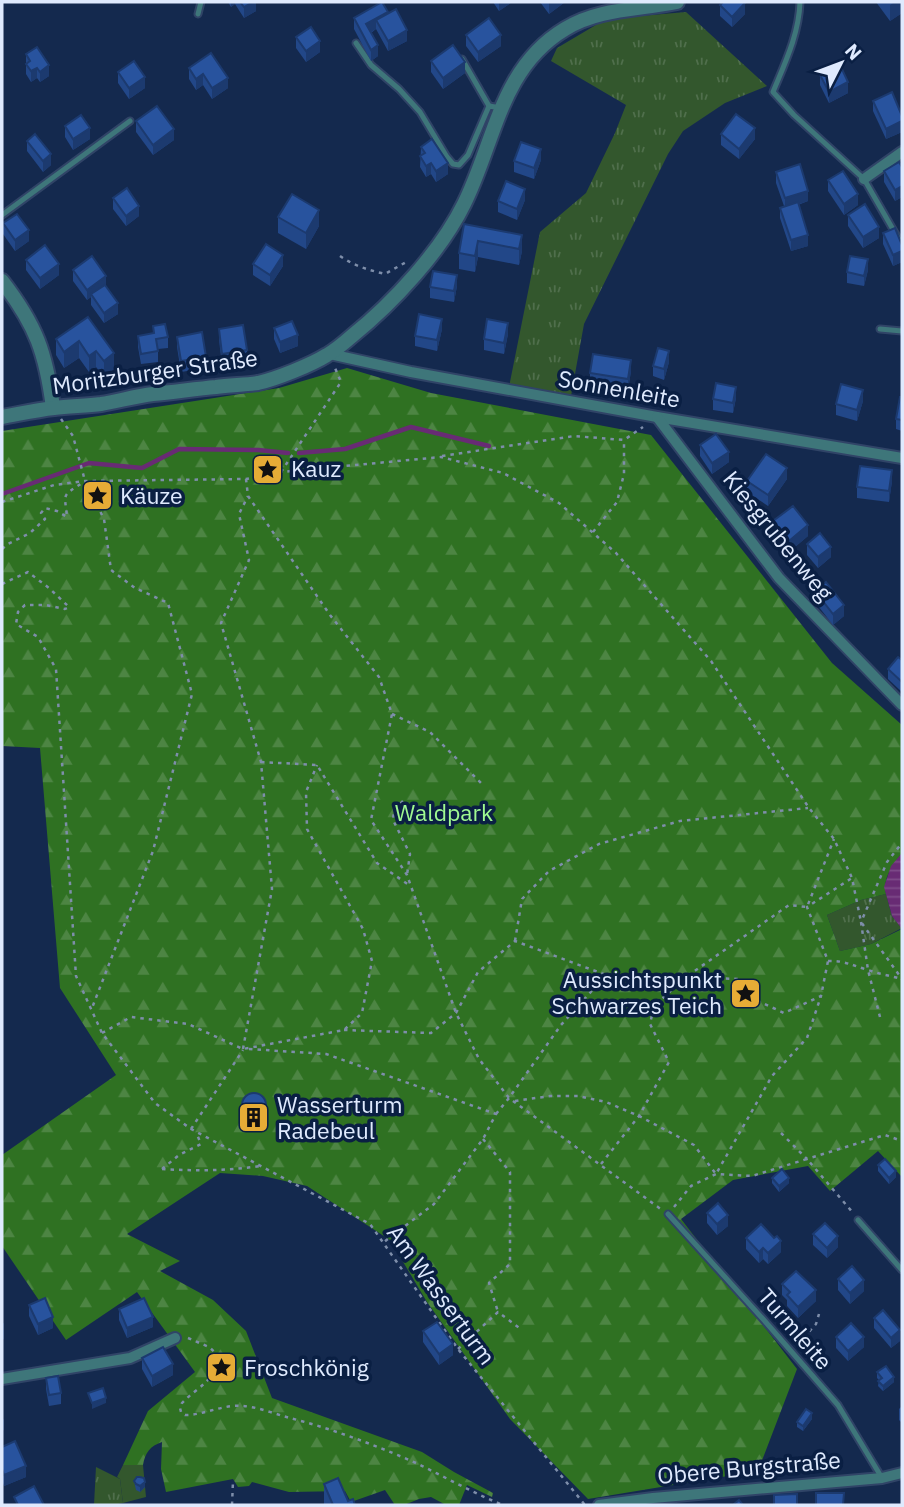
<svg xmlns="http://www.w3.org/2000/svg" width="904" height="1507" font-family="'IBM Plex Sans',sans-serif">
	<style>
		.grass { fill: url(#grass-tufts) }
		.forest { fill: url(#forest-firs) }
		.garden { fill: #33572d }
		.water { fill: url(#water-rules) }
		.lines { fill: none; stroke-linecap: round; stroke-linejoin: round }
		.stream { stroke: #682b74; stroke-width: 4.5 }
		.service-casing { stroke: #304467; stroke-width: 9 }
		.minor-casing { stroke: #304467; stroke-width: 14 }
		.tertiary-casing { stroke: #304467; stroke-width: 18 }
		.path { stroke: #7e8eaa; stroke-width: 2.5; stroke-dasharray: 3.5 5; stroke-linecap: butt }
		.service { stroke: #3e767a; stroke-width: 5 }
		.minor { stroke: #3e767a; stroke-width: 10 }
		.tertiary { stroke: #3e767a; stroke-width: 14 }
		.wall { fill: #224788 }
		.shaded-wall { fill: #1c3a6f }
		.building { fill: #28539e; stroke: #1c3a6f; stroke-width: 2 }
		.labels { text-anchor: middle; stroke-width: 7; stroke-linejoin: round; paint-order: stroke }
		.street-label { font-size: 23px; fill: #dfeafe; stroke: #0a1f43 }
		.poi-label { font-size: 23px; fill: #dfeafe; stroke: #0a1f43; text-anchor: start }
		.park-label { font-size: 23px; fill: #a0f991; stroke: #0a1f43 }
	</style>
	<defs>
		<pattern id="grass-tufts" width="24" height="20" patternUnits="userSpaceOnUse" patternTransform="scale(1.75)"><rect width="24" height="20" fill="#33572d"/><path d="M3 7l-1-3M5 7V3M7 7l1-3M15 17l-1-3M17 17v-4M19 17l1-3" fill="none" stroke="#506f4c"/></pattern>
		<pattern id="forest-firs" width="22" height="20" patternUnits="userSpaceOnUse" patternTransform="scale(1.75)"><rect width="22" height="20" fill="#2f7122"/><path d="M5 1l3.5 6h-7zM16 11l3.5 6h-7z" fill="#4d8543"/></pattern>
		<pattern id="water-rules" width="6" height="5" patternUnits="userSpaceOnUse" patternTransform="scale(1.75)"><rect width="6" height="5" fill="#682b74"/><path d="M0 2.5h6" fill="none" stroke="#7d4a89"/></pattern>
	</defs>
	<rect width="100%" height="100%" fill="#14294e"/>
	<g class="grass">
		<polygon points="686,12 767,86 725,103 683,131 668,154 584,324 571,396 509,387 540,232 586,193 615,133 626,105 551,61 557,48 606,19"/>
		<polygon points="886,894 892,916 902,928 871,944 840,951 827,915 861,900"/>
		<polygon points="96,1467 120,1479 123,1503 113,1505 94,1505"/>
	</g>
	<path class="forest" d="M347,368L431,393L651,435L832,663L902,725V853C893,864 882,879 886,894L861,900L827,915L840,951L871,944L902,929V1177L878,1151L830,1191L808,1166L733,1180L681,1219L797,1369L758,1471L588,1499L510,1419L427,1302L390,1240L307,1186L263,1176L220,1173L127,1234L180,1261L160,1271L213,1300L246,1331L272,1398L422,1452L454,1472L493,1493L492,1497L467,1485L459,1505H446L431,1497L419,1499L404,1505H395L385,1490L351,1502L345,1491L289,1492L252,1482L249,1486L238,1487L233,1479L166,1492L161,1469L162,1442C150,1446 145,1453 143,1465H123L148,1411L195,1372L137,1292L66,1340L2,1246V1155L116,1075L60,988L40,748L2,746V431L279,388Z"/>
	<polygon class="garden" points="123,1465 143,1465 146,1497 123,1503 120,1479 117,1477"/>
	<polygon class="water" points="902,853 902,929 892,916 884,887 891,866"/>
	<g class="lines">
		<g class="stream">
			<polyline points="299,453 345,449 411,427 489,446"/>
			<polyline points="2,494 89,463 142,468 179,449 258,450 288,453"/>
		</g>
		<defs>
			<g id="service">
				<path d="M800,2C799,34 785,63 773,92L794,115L864,179L902,245"/>
				<polyline points="198,14 201,2"/>
				<polyline points="356,43 371,65 399,89 420,112 447,157 453,164 459,165 468,155 489,106 501,108"/>
				<polyline points="462,59 489,106"/>
				<polyline points="2,215 130,121"/>
				<polyline points="880,329 902,331"/>
				<polyline points="668,1214 763,1319 838,1405 882,1478"/>
				<polyline points="858,1220 902,1270"/>
			</g>
			<g id="minor">
				<polyline points="864,179 902,152"/>
				<polyline points="330,354 411,372 657,417 902,458"/>
				<polyline points="657,417 779,578 902,705"/>
				<polyline points="2,1379 130,1358 175,1338"/>
				<polyline points="599,1505 653,1498 882,1478 902,1473"/>
			</g>
			<g id="tertiary">
				<path d="M2,281C36,325 46,353 53,408"/>
				<path d="M2,417C19,414 36,410 54,408C70,406 86,406 101,404C119,401 136,396 153,394C174,392 195,389 216,387C230,385 245,385 258,383C276,379 311,365 327,355C336,350 344,343 352,336C393,303 441,251 464,204C495,142 500,68 565,29C599,8 639,10 677,2"/>
			</g>
		</defs>
		<use href="#service" class="service-casing"/>
		<use href="#minor" class="minor-casing"/>
		<use href="#tertiary" class="tertiary-casing"/>
		<g class="path">
			<path d="M340,256C354,266 369,270 385,274L408,261"/>
			<polyline points="61,419 73,436 85,481 104,519 111,570 135,588 168,603 192,694 153,851 92,1008"/>
			<polyline points="442,456 574,436 624,440 643,427"/>
			<polyline points="281,472 341,382 335,368"/>
			<polyline points="246,479 248,496 330,615 379,677 392,714 371,820 407,875 456,1013 479,1059 509,1098 561,1025 606,975 742,979 758,1001 784,1013 821,996 828,961 807,907 852,878"/>
			<polyline points="2,502 54,485 85,481 246,479 281,472 441,457 503,473 559,503 616,553 711,661 809,808 834,839 852,878 861,922 902,979"/>
			<polyline points="593,532 617,502 624,474 624,440"/>
			<path d="M2,549L8,544L30,533L45,519L41,513L45,508L57,511L67,517C65,493 60,497 84,482"/>
			<polyline points="2,584 28,572 49,588 69,607 65,609 46,605 25,605 18,612 16,624 38,637 56,669 76,976 102,1033 155,1103 191,1129 370,1224 458,1349 585,1505"/>
			<polyline points="392,714 430,732 483,785"/>
			<polyline points="261,762 317,765 377,863 409,885"/>
			<polyline points="403,801 394,810 393,820 410,854 407,875"/>
			<polyline points="515,941 522,899 549,871 599,844 680,821 808,808"/>
			<path d="M828,961C843,960 854,966 868,970C879,974 891,976 902,979"/>
			<polyline points="880,1017 868,970 861,922 887,862 902,843"/>
			<polyline points="344,1030 431,1033 456,1013 478,972 515,941 606,975"/>
			<polyline points="102,1033 131,1017 188,1024 243,1049 344,1030 362,1013 372,961 363,929 307,829 306,792 317,765"/>
			<polyline points="243,1049 272,889 261,762 221,623 249,560 239,514 248,496"/>
			<polyline points="249,1049 326,1054 496,1114 483,1139 434,1204 384,1242"/>
			<polyline points="515,1101 550,1096 578,1096 606,1102 639,1116 694,1145 716,1174 772,1076 807,1038 821,996"/>
			<polyline points="496,1114 509,1098 662,1210"/>
			<polyline points="191,1129 243,1050"/>
			<polyline points="781,1133 807,1159 885,1135 902,1141"/>
			<polyline points="483,1139 510,1172 510,1264 489,1283 498,1312"/>
			<polyline points="601,1164 639,1116 669,1062 650,1024 654,1006 686,977 789,905 807,907 834,839"/>
			<path d="M162,1169C195,1171 227,1171 260,1166"/>
			<polyline points="162,1169 179,1155 201,1144 196,1132"/>
			<polyline points="674,1207 691,1186 716,1174 752,1176 807,1159 854,1214"/>
			<polyline points="188,1338 209,1347 218,1355"/>
			<polyline points="798,1344 816,1324 819,1314"/>
			<polyline points="458,1349 498,1312 522,1330"/>
			<path d="M218,1355C215,1383 199,1385 182,1403L180,1408L181,1412L185,1415C205,1415 223,1404 243,1406C258,1407 275,1414 290,1418C333,1429 375,1445 416,1463C445,1477 473,1493 503,1505"/>
			<polyline points="218,1355 225,1353"/>
			<polyline points="232,1505 233,1481"/>
		</g>
		<use href="#service" class="service"/>
		<use href="#minor" class="minor"/>
		<use href="#tertiary" class="tertiary"/>
	</g>
	<g class="wall">
		<polygon points="228,2 256,2 256,11 244,18 235,4 231,7"/>
		<polygon points="493,2 512,2 499,11"/>
		<polygon points="540,2 565,2 549,14"/>
		<polygon points="876,2 902,2 902,13 890,21"/>
		<polygon points="720,5 745,14 732,27 720,16"/>
		<polygon points="388,14 407,41 388,51 376,29 371,33 378,56 371,61 354,29 354,18"/>
		<polygon points="466,35 501,46 478,62 466,46"/>
		<polygon points="296,37 320,52 306,62 296,48"/>
		<polygon points="26,54 49,76 40,82 37,78 31,82 26,74"/>
		<polygon points="431,61 465,73 443,89 431,72"/>
		<polygon points="189,68 228,78 228,88 212,99 203,85 196,90 189,79"/>
		<polygon points="118,72 145,88 129,99 118,83"/>
		<polygon points="820,75 848,93 829,103 820,85"/>
		<polygon points="873,101 902,116 902,132 886,139 873,111"/>
		<polygon points="136,121 174,140 153,155 136,132"/>
		<polygon points="65,126 90,139 73,150 65,137"/>
		<polygon points="721,134 755,139 739,159 721,145"/>
		<polygon points="27,141 51,165 43,172 27,151"/>
		<polygon points="421,147 448,174 436,182 431,174 426,177 420,167"/>
		<polygon points="541,160 534,179 514,172 514,161"/>
		<polygon points="902,167 902,197 895,201 884,182 884,171"/>
		<polygon points="776,172 808,201 798,205 808,246 791,251 780,218 780,208 784,206 776,183"/>
		<polygon points="828,180 858,205 844,215 828,191"/>
		<polygon points="113,198 139,216 126,226 113,209"/>
		<polygon points="525,200 517,220 498,212 498,201"/>
		<polygon points="848,215 879,238 863,248 848,226"/>
		<polygon points="278,217 319,226 306,249 278,233"/>
		<polygon points="3,223 29,241 15,251 3,234"/>
		<polygon points="464,224 522,235 522,251 519,265 478,257 475,272 459,269 459,253"/>
		<polygon points="883,233 902,245 902,262 893,266 883,244"/>
		<polygon points="26,260 59,275 40,289 26,270"/>
		<polygon points="253,264 283,266 270,286 253,275"/>
		<polygon points="73,270 106,286 118,314 104,323 91,305 91,297 87,300 73,281"/>
		<polygon points="868,270 864,286 847,283 847,272"/>
		<polygon points="457,286 454,302 430,298 430,287"/>
		<polygon points="88,317 114,369 104,377 96,367 89,372 79,358 64,368 56,355 56,339"/>
		<polygon points="153,326 168,337 168,348 158,349 158,362 141,364 138,347 138,336 153,334"/>
		<polygon points="274,328 298,346 280,353 274,339"/>
		<polygon points="219,329 247,350 247,361 222,365 219,340"/>
		<polygon points="442,329 437,351 415,346 415,336"/>
		<polygon points="508,334 504,354 484,350 484,339"/>
		<polygon points="177,337 206,357 206,368 181,372 177,347"/>
		<polygon points="669,362 664,380 653,376 653,366"/>
		<polygon points="631,371 628,390 590,384 590,373"/>
		<polygon points="902,397 902,431 896,429 896,419"/>
		<polygon points="736,398 733,413 713,410 713,399"/>
		<polygon points="863,401 857,421 836,415 836,404"/>
		<polygon points="700,445 729,462 712,474 700,456"/>
		<polygon points="787,479 768,506 747,492 747,481"/>
		<polygon points="892,481 889,502 857,498 857,487"/>
		<polygon points="773,521 808,536 789,552 773,532"/>
		<polygon points="807,544 831,557 818,568 807,555"/>
		<polygon points="815,591 844,616 833,625 815,602"/>
		<polygon points="902,660 902,692 888,679 888,669"/>
		<polygon points="243,1103 266,1115 265,1121 262,1125 257,1128 251,1128 246,1125 243,1120"/>
		<polygon points="878,1165 896,1177 889,1184 878,1171"/>
		<polygon points="772,1178 789,1183 779,1192 772,1183"/>
		<polygon points="707,1213 728,1226 717,1235 707,1223"/>
		<polygon points="813,1234 838,1247 827,1258 813,1245"/>
		<polygon points="746,1238 781,1252 768,1264 763,1259 759,1263 746,1249"/>
		<polygon points="838,1279 864,1291 850,1304 838,1290"/>
		<polygon points="782,1284 816,1301 798,1318 787,1306 787,1300 782,1295"/>
		<polygon points="29,1305 53,1328 38,1335 29,1316"/>
		<polygon points="119,1309 153,1327 127,1338 119,1320"/>
		<polygon points="874,1318 900,1341 891,1348 874,1328"/>
		<polygon points="423,1331 453,1355 439,1365 423,1342"/>
		<polygon points="836,1337 864,1347 848,1361 836,1348"/>
		<polygon points="142,1358 173,1375 152,1387 142,1369"/>
		<polygon points="877,1372 894,1382 883,1391 878,1386 879,1380 877,1378"/>
		<polygon points="46,1378 61,1393 61,1404 49,1406 46,1389"/>
		<polygon points="902,1406 902,1423 899,1420 899,1409"/>
		<polygon points="812,1419 803,1431 797,1427 797,1422"/>
		<polygon points="2,1447 26,1477 4,1486 2,1480"/>
		<polygon points="134,1481 145,1487 140,1492 136,1490"/>
		<polygon points="324,1484 348,1501 355,1505 324,1505"/>
	</g>
	<g class="shaded-wall">
		<polygon points="231,2 235,2 235,4 231,7"/>
		<polygon points="253,2 256,2 256,11 244,18 244,7"/>
		<polygon points="499,2 512,2 499,11"/>
		<polygon points="549,2 565,2 549,14"/>
		<polygon points="895,2 902,2 902,13 890,21 890,5"/>
		<polygon points="745,3 745,14 732,27 732,17"/>
		<polygon points="388,12 388,23 376,20 376,29 366,35 366,24"/>
		<polygon points="407,30 407,41 388,51 388,41"/>
		<polygon points="501,35 501,46 478,62 478,52"/>
		<polygon points="320,41 320,52 306,62 306,51"/>
		<polygon points="378,45 378,56 371,61 371,50"/>
		<polygon points="465,62 465,73 443,89 443,78"/>
		<polygon points="49,65 49,76 40,82 40,72"/>
		<polygon points="37,68 37,78 31,82 31,71"/>
		<polygon points="203,74 203,85 196,90 196,79"/>
		<polygon points="145,77 145,88 129,99 129,88"/>
		<polygon points="228,78 228,88 212,99 212,88"/>
		<polygon points="848,82 848,93 829,103 829,92"/>
		<polygon points="902,121 902,132 886,139 886,129"/>
		<polygon points="90,128 90,139 73,150 73,139"/>
		<polygon points="755,128 755,139 739,159 739,149"/>
		<polygon points="174,129 174,140 153,155 153,145"/>
		<polygon points="541,149 541,160 534,179 534,168"/>
		<polygon points="51,154 51,165 43,172 43,161"/>
		<polygon points="431,163 431,174 426,177 426,166"/>
		<polygon points="448,163 448,174 436,182 436,171"/>
		<polygon points="902,186 902,197 895,201 895,190"/>
		<polygon points="525,189 525,200 517,220 517,209"/>
		<polygon points="808,191 808,201 785,209 785,198"/>
		<polygon points="858,194 858,205 844,215 844,204"/>
		<polygon points="139,206 139,216 126,226 126,216"/>
		<polygon points="319,210 319,226 306,249 306,233"/>
		<polygon points="879,227 879,238 863,248 863,237"/>
		<polygon points="29,230 29,241 15,251 15,240"/>
		<polygon points="522,235 522,251 519,265 519,249"/>
		<polygon points="808,235 808,246 791,251 791,240"/>
		<polygon points="478,241 478,257 475,272 475,256"/>
		<polygon points="902,251 902,262 893,266 893,255"/>
		<polygon points="283,255 283,266 270,286 270,275"/>
		<polygon points="868,259 868,270 864,286 864,276"/>
		<polygon points="59,264 59,275 40,289 40,278"/>
		<polygon points="457,275 457,286 454,302 454,291"/>
		<polygon points="106,276 106,287 91,294 91,297 87,300 87,290"/>
		<polygon points="118,303 118,314 104,323 104,313"/>
		<polygon points="442,319 442,329 437,351 437,340"/>
		<polygon points="508,323 508,334 504,354 504,343"/>
		<polygon points="298,335 298,346 280,353 280,342"/>
		<polygon points="79,341 79,358 64,368 64,352"/>
		<polygon points="96,351 96,367 89,372 89,356"/>
		<polygon points="669,351 669,362 664,380 664,369"/>
		<polygon points="114,353 114,369 104,377 104,361"/>
		<polygon points="631,360 631,371 628,390 628,379"/>
		<polygon points="736,387 736,398 733,413 733,403"/>
		<polygon points="863,390 863,401 857,421 857,410"/>
		<polygon points="729,452 729,462 712,474 712,463"/>
		<polygon points="787,468 787,479 768,506 768,495"/>
		<polygon points="892,470 892,481 889,502 889,491"/>
		<polygon points="808,525 808,536 789,552 789,541"/>
		<polygon points="831,547 831,557 818,568 818,557"/>
		<polygon points="844,605 844,616 833,625 833,614"/>
		<polygon points="266,1104 265,1121 262,1125 257,1128 257,1117"/>
		<polygon points="896,1171 896,1177 889,1184 889,1178"/>
		<polygon points="789,1178 789,1183 779,1192 779,1186"/>
		<polygon points="728,1215 728,1226 717,1235 717,1224"/>
		<polygon points="838,1236 838,1247 827,1258 827,1248"/>
		<polygon points="781,1241 781,1252 768,1264 768,1253"/>
		<polygon points="763,1248 763,1259 759,1263 759,1252"/>
		<polygon points="864,1280 864,1291 850,1304 850,1293"/>
		<polygon points="816,1290 816,1301 798,1318 798,1307"/>
		<polygon points="53,1317 53,1328 38,1335 38,1324"/>
		<polygon points="153,1317 153,1327 127,1338 127,1328"/>
		<polygon points="4,1323 4,1339 2,1340 2,1324"/>
		<polygon points="900,1330 900,1341 891,1348 891,1338"/>
		<polygon points="864,1337 864,1347 848,1361 848,1351"/>
		<polygon points="453,1344 453,1355 439,1365 439,1354"/>
		<polygon points="173,1364 173,1375 152,1387 152,1376"/>
		<polygon points="894,1377 894,1382 883,1391 883,1386"/>
		<polygon points="106,1398 106,1403 92,1409 92,1403"/>
		<polygon points="812,1413 812,1419 803,1431 803,1426"/>
		<polygon points="4,1419 4,1430 2,1431 2,1420"/>
		<polygon points="26,1466 26,1477 4,1486 4,1475"/>
		<polygon points="145,1482 145,1487 140,1492 140,1486"/>
	</g>
	<g class="building">
		<polygon points="240,2 253,2 244,7"/>
		<polygon points="382,2 388,12 366,24 378,45 371,50 354,18"/>
		<polygon points="723,2 744,2 745,3 732,17 720,5"/>
		<polygon points="396,9 407,30 388,41 376,20"/>
		<polygon points="489,18 501,35 478,52 466,35"/>
		<polygon points="311,27 320,41 306,51 296,37"/>
		<polygon points="453,45 465,62 443,78 431,61"/>
		<polygon points="37,47 49,65 40,72 37,68 31,71 26,64 30,61 26,54"/>
		<polygon points="211,53 228,78 212,88 203,74 196,79 189,68"/>
		<polygon points="134,61 145,77 129,88 118,72"/>
		<polygon points="840,65 848,82 829,92 820,75"/>
		<polygon points="892,92 902,116 902,121 886,129 873,101"/>
		<polygon points="157,106 174,129 153,145 136,121"/>
		<polygon points="736,114 755,128 739,149 721,134"/>
		<polygon points="81,115 90,128 73,139 65,126"/>
		<polygon points="35,134 51,154 43,161 27,141"/>
		<polygon points="432,139 448,163 436,171 431,163 426,166 420,156 425,153 421,147"/>
		<polygon points="521,142 541,149 534,168 514,161"/>
		<polygon points="899,162 902,167 902,186 895,190 884,171"/>
		<polygon points="800,164 808,191 785,198 776,172"/>
		<polygon points="843,171 858,194 844,204 828,180"/>
		<polygon points="506,181 525,189 517,209 498,201"/>
		<polygon points="127,188 139,206 126,216 113,198"/>
		<polygon points="292,194 319,210 306,233 278,217"/>
		<polygon points="798,202 808,235 791,240 780,208"/>
		<polygon points="865,204 879,227 863,237 848,215"/>
		<polygon points="17,214 29,230 15,240 3,223"/>
		<polygon points="464,224 522,235 519,249 478,241 475,256 459,253"/>
		<polygon points="895,228 902,245 902,251 893,255 883,233"/>
		<polygon points="266,244 283,255 270,275 253,264"/>
		<polygon points="45,245 59,264 40,278 26,260"/>
		<polygon points="92,256 106,276 87,290 73,270"/>
		<polygon points="850,256 868,259 864,276 847,272"/>
		<polygon points="433,271 457,275 454,291 430,287"/>
		<polygon points="105,285 118,303 104,313 91,294"/>
		<polygon points="419,314 442,319 437,340 415,336"/>
		<polygon points="88,317 114,353 104,361 96,351 89,356 79,341 64,352 56,339"/>
		<polygon points="487,319 508,323 504,343 484,339"/>
		<polygon points="292,321 298,335 280,342 274,328"/>
		<polygon points="165,324 168,337 156,339 158,351 141,354 138,336 154,333 153,326"/>
		<polygon points="243,325 247,350 222,354 219,329"/>
		<polygon points="202,332 206,357 181,361 177,337"/>
		<polygon points="658,348 669,351 664,369 653,366"/>
		<polygon points="593,354 631,360 628,379 590,373"/>
		<polygon points="716,383 736,387 733,403 713,399"/>
		<polygon points="841,384 863,390 857,410 836,404"/>
		<polygon points="900,397 902,397 902,420 896,419"/>
		<polygon points="716,434 729,452 712,463 700,445"/>
		<polygon points="766,454 787,468 768,495 747,481"/>
		<polygon points="860,466 892,470 889,491 857,487"/>
		<polygon points="793,506 808,525 789,541 773,521"/>
		<polygon points="820,533 831,547 818,557 807,544"/>
		<polygon points="826,582 844,605 833,614 815,591"/>
		<polygon points="898,657 902,660 902,682 888,669"/>
		<circle cx="254" cy="1105" r="12"/>
		<polygon points="885,1159 896,1171 889,1178 878,1165"/>
		<polygon points="782,1169 789,1178 779,1186 772,1178"/>
		<polygon points="718,1203 728,1215 717,1224 707,1213"/>
		<polygon points="825,1223 838,1236 827,1248 813,1234"/>
		<polygon points="761,1224 774,1238 777,1236 781,1241 768,1253 763,1248 759,1252 746,1238"/>
		<polygon points="852,1266 864,1280 850,1293 838,1279"/>
		<polygon points="796,1271 816,1290 798,1307 787,1295 790,1292 782,1284"/>
		<polygon points="45,1298 53,1317 38,1324 29,1305"/>
		<polygon points="144,1298 153,1317 127,1328 119,1309"/>
		<polygon points="883,1310 900,1330 891,1338 874,1318"/>
		<polygon points="437,1322 453,1344 439,1354 423,1331"/>
		<polygon points="851,1323 864,1337 848,1351 836,1337"/>
		<polygon points="163,1347 173,1364 152,1376 142,1358"/>
		<polygon points="886,1366 894,1377 883,1386 878,1381 882,1378 877,1372"/>
		<polygon points="58,1376 61,1393 49,1395 46,1378"/>
		<polygon points="103,1388 106,1398 92,1403 88,1393"/>
		<polygon points="806,1409 812,1413 803,1426 797,1422"/>
		<polygon points="15,1441 26,1466 4,1475 2,1469 2,1447"/>
		<polygon points="137,1477 140,1477 144,1478 145,1482 140,1486 136,1484 134,1481"/>
		<polygon points="338,1478 348,1501 353,1499 355,1505 333,1505 324,1484"/>
		<polygon points="34,1486 44,1505 18,1505 14,1497"/>
		<polygon points="816,1493 844,1493 843,1505 816,1505"/>
		<polygon points="797,1494 797,1505 774,1505 774,1495"/>
		<polygon points="739,1500 743,1505 733,1505"/>
	</g>
	<defs>
		<symbol id="sight-square" viewBox="-11 -11 22 22"><rect x="-9" y="-9" width="18" height="18" rx="4" fill="#e6ac36" stroke="#0a1f43"/><path d="M0-6L1.8-2.2L6-1.7L2.9 1.2L3.7 5.4L0 3.3L-3.7 5.4L-2.9 1.2L-6-1.7L-1.8-2.2Z" fill="#111"/></symbol>
		<symbol id="building-square" viewBox="-11 -11 22 22"><rect x="-9" y="-9" width="18" height="18" rx="4" fill="#e6ac36" stroke="#0a1f43"/><path d="M-4-6H4V6H1V3H-1V6H-4ZM-2.5-4.3h1.7v1.8h-1.7ZM.8-4.3h1.7v1.8H.8ZM-2.5-1h1.7V.8h-1.7ZM.8-1h1.7V.8H.8Z" fill="#111"/></symbol>
	</defs>
	<g fill-rule="evenodd">
		<use href="#sight-square" x="250" y="452" width="35" height="35"/>
		<use href="#sight-square" x="80" y="478" width="35" height="35"/>
		<use href="#sight-square" x="728" y="976" width="35" height="35"/>
		<use href="#building-square" x="236" y="1100" width="35" height="35"/>
		<use href="#sight-square" x="204" y="1350" width="35" height="35"/>
	</g>
	<g class="labels">
		<g class="street-label">
			<text transform="translate(155 372) rotate(-8)" y="8">Moritzburger Straße</text>
			<text transform="translate(619 389) rotate(10)" y="8">Sonnenleite</text>
			<text transform="translate(778 536) rotate(51)" y="8">Kiesgrubenweg</text>
			<text transform="translate(441 1295) rotate(54)" y="8">Am Wasserturm</text>
			<text transform="translate(795 1329) rotate(49)" y="8">Turmleite</text>
			<text transform="translate(749 1468) rotate(-5)" y="8">Obere Burgstraße</text>
		</g>
		<g class="poi-label">
			<text x="291" y="477">Kauz</text>
			<text x="120" y="504">Käuze</text>
			<text x="722" y="988" text-anchor="end">Aussichtspunkt<tspan x="722" dy="26">Schwarzes Teich</tspan></text>
			<text x="277" y="1113">Wasserturm<tspan x="277" dy="26">Radebeul</tspan></text>
			<text x="244" y="1376">Froschkönig</text>
		</g>
		<g class="park-label">
			<text x="444" y="821">Waldpark</text>
		</g>
	</g>
	<rect width="904" height="1507" fill="none" stroke="#dfeafe" stroke-width="7"/>
	<g transform="translate(841 63) rotate(48)" stroke="#0a1f43" stroke-width="5" paint-order="stroke">
	<path d="M0-5L12 26L0 18L-12 26Z" fill="#dfeafe"/>
	<text y="-10" font-size="19" font-weight="bold" text-anchor="middle" fill="#dfeafe">N</text>
	</g>
</svg>
